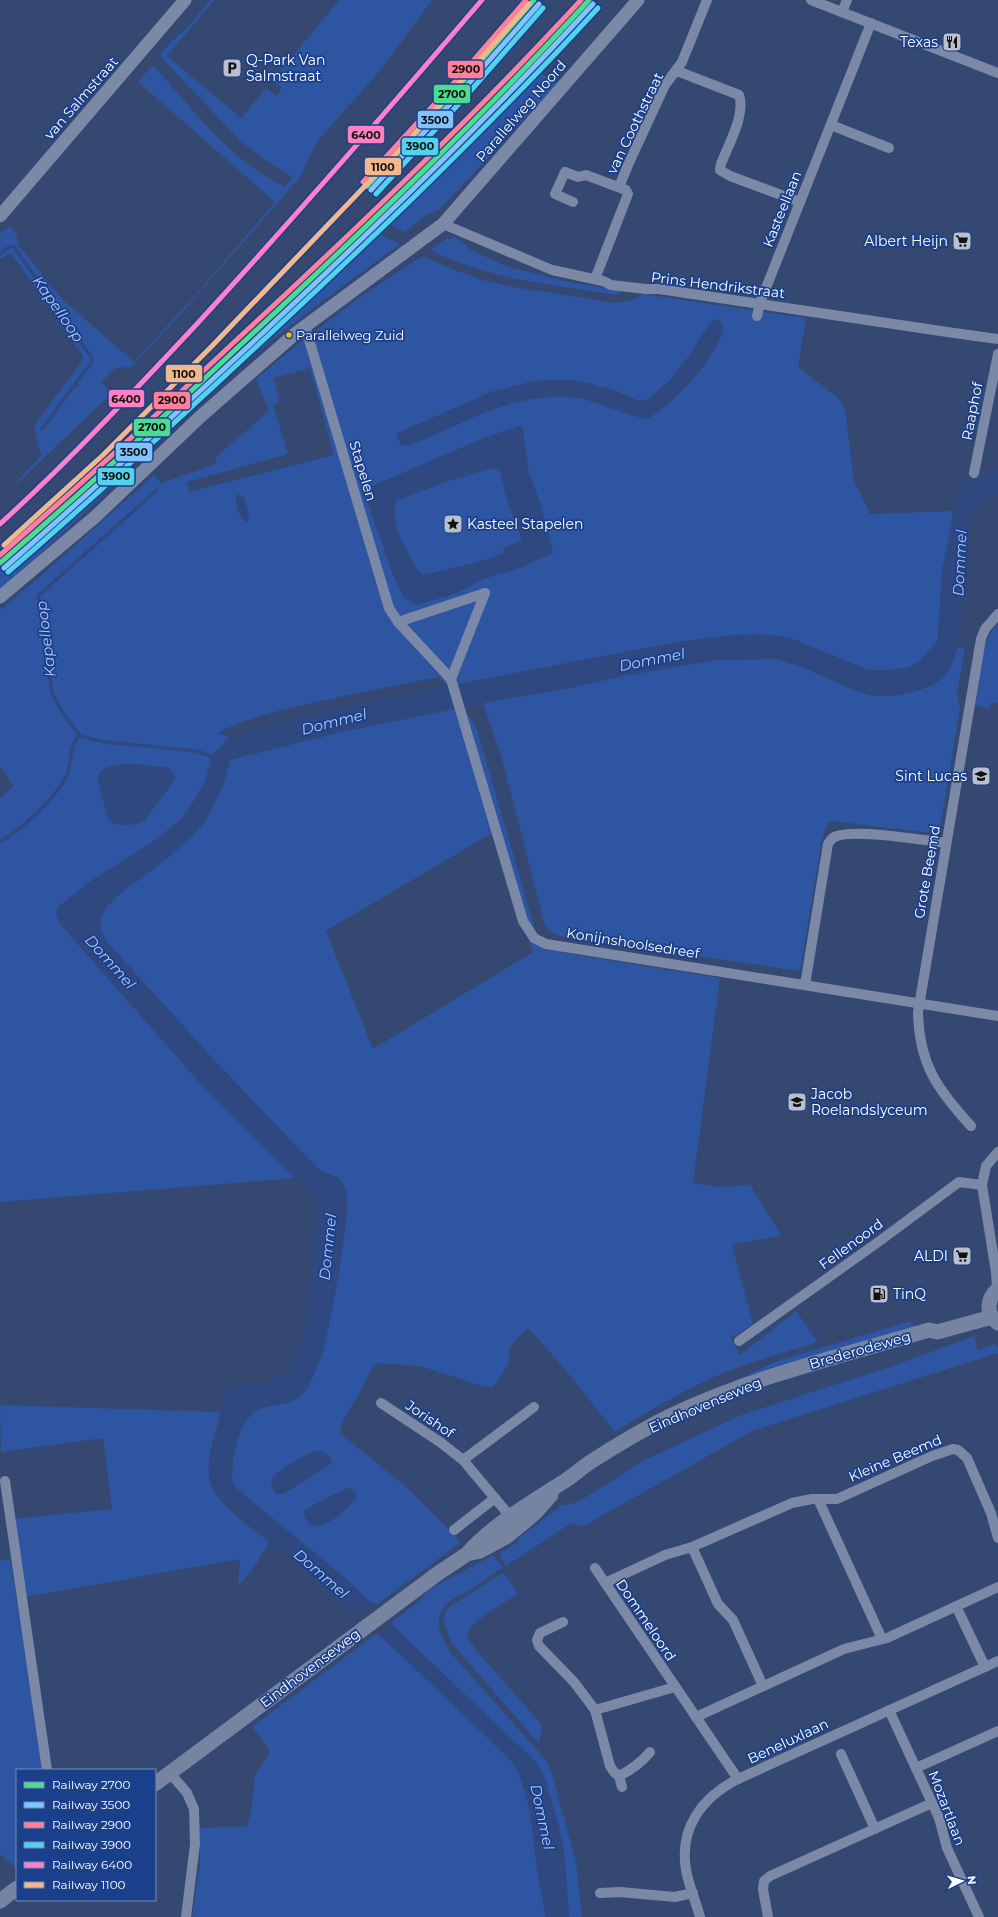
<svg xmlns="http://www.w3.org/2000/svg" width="998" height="1917" font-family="Montserrat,sans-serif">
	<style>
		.green { fill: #2e55a1; fill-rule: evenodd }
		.water { fill: #2f4980; fill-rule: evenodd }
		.pier { fill: #344871 }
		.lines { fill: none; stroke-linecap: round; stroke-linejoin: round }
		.stream { stroke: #2f4980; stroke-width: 3.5 }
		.minor { stroke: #7b89a6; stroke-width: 10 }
		.tertiary { stroke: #7b89a6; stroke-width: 13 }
		.secondary { stroke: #7784a1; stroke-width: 15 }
		.rail-1-casing { stroke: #1a3f8b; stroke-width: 8 }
		.rail-2-casing { stroke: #1a3f8b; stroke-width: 8 }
		.rail-3-casing { stroke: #1a3f8b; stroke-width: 8 }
		.rail-4-casing { stroke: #1a3f8b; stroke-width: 8 }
		.rail-5-casing { stroke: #1a3f8b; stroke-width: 8 }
		.rail-6-casing { stroke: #1a3f8b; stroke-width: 8 }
		.rail-1 { stroke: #4ddb92; stroke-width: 5 }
		.rail-2 { stroke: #80c4ff; stroke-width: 5 }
		.rail-3 { stroke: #ff8098; stroke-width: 5 }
		.rail-4 { stroke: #53d2ee; stroke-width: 5 }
		.rail-5 { stroke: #ff80c5; stroke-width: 5 }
		.rail-6 { stroke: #f1b78d; stroke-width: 5 }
		.bus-dot { fill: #f9b426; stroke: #1a3f8b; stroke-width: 1.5 }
		.labels { text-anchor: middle; stroke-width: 3.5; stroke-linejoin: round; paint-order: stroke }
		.bus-label { font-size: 13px; fill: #fff; stroke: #1a3f8b; text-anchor: start }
		.poi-label { font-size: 14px; fill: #fff; stroke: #1a3f8b; text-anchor: end }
		.street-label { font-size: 14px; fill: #fff; stroke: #1a3f8b }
		.water-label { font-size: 15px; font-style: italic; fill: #b0c8f4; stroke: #1a3f8b }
		.line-badge { stroke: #1a3f8b; stroke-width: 1.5 }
		.pale-badge-label { font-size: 11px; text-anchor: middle; font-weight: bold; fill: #111 }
	</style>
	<rect width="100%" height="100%" fill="#344871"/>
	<g class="green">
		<path d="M210,0H214L167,56L241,118L266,88L276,96L282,88L273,80L339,0H432L383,67L317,142L300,177L179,316L131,367L115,368L101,382L112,393L0,500L41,456L34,426L84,358L11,253L0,259V233L10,227L17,235L18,245L61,298L134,362L199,291L275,202L138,82L149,69L154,66C194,110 230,161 285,187L292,177L265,160L239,140L161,57V54L171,42L188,27Z"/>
		<polygon points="536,69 553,82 556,81 558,83 439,210 426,215 405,232 384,221 387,218 391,216 450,160"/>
		<path d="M373,231L400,244C341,288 281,330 226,379C149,448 79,522 0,589V572L179,411Z"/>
		<path d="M454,236L471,250L508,267L574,283L623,291L616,295C552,285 489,279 430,250L447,238L450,240Z"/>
		<path d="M423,256L447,267L482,280L514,287L615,303L630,301L643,294L806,318L798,367L837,397L845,409L854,480L870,514L953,511L951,529L942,570L938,638L937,642L919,661L909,667L893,670H868L793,639L781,636L765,635L712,638L672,643L448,686L439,677C395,686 351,694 308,704C277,711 246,718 218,733L231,738L213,754L205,782L188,811L179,821L154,841L91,881L58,908V920L198,1081L295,1178L0,1202V798L14,786L0,767V610L43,574L154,475L161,483L216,464V458L218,455L269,411L256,379C308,334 365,292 423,256ZM724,329C713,361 678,401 648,418C629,412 604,401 584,398C521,389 466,420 410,445L396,434L491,392L534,381L571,380L611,389L639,401H646L670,380L689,356ZM310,368L334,455L189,492L187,482L288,454L273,405L280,402L274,378ZM138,764L170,769L175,779L173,782L145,820L130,825L112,823L108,819L98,781L105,769L119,765Z"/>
		<path d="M998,623V703H991L990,710L975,705C979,682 981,638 998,623Z"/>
		<path d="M957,647L965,648L957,693L960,709L939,834L832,821L827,823L822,839L800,971L585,940C571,937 553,938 545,926L502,759L483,703C513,696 543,694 573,687C631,675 692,657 752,659C759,659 768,658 776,659C818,666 856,703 899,695C916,692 939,686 949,670C953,664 955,655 957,647Z"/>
		<path d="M462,707L476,726L540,947L577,955L720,978L693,1183L719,1187L750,1185L781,1235L732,1245L753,1324L731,1338L740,1355L796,1311L818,1342C794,1350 769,1356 745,1365C700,1380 656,1407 615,1432L564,1368L528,1328L515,1340L510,1348L508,1365L493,1387H485L420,1366L378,1363C368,1372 367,1380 360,1392C352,1407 343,1415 340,1433L405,1486L461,1542L375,1606L345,1578L236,1488L232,1480L233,1458L239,1435L245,1422L256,1410L296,1399L309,1385L321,1358L325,1342L341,1255L347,1192L339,1178L323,1172L314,1165L214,1060L106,941C95,924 101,913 114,899L206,819L222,789L230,760L341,732ZM497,830L526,933L533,952L373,1049L326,931ZM316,1451L323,1452L328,1466L283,1494L273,1477L297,1460ZM348,1488L352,1489L353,1502L338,1516L320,1526L304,1511L326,1498Z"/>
		<polygon points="909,1322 918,1327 732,1382 775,1362 903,1323"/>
		<polygon points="974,1336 978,1350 995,1344 998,1347 998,1353 752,1431 584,1526 573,1523 570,1524 506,1566 499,1554 519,1541 517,1539 561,1506 578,1502 645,1460 726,1422 744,1414 893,1366"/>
		<path d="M0,1405L221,1412C216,1432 207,1455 209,1475C211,1501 250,1526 269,1542L255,1566L238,1586L240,1559L25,1597L12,1519L112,1509L103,1438L1,1452Z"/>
		<path d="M493,1555L503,1568C490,1576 478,1584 466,1592C461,1595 455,1598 450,1601C431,1616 440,1637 451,1653L546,1760L551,1771L576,1861L582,1917H569L564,1850L558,1823L539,1766L390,1623L414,1605L430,1589Z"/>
		<polygon points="10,1559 44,1770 17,1770 17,1869 0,1854 0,1561"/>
		<path d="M501,1574H505L518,1594C506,1602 468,1622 467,1636L476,1650L542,1725L539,1744L451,1642L443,1618L446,1611L452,1605Z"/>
		<polygon points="377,1633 480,1729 513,1763 519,1774 529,1804 537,1869 546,1917 192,1917 200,1865 200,1828 247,1826 251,1811 255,1775 269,1754 268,1748 252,1727"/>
	</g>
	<g class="water">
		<path d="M717,319L722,323C728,344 668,409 649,418C640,422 589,397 571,397C502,393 467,425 407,446L400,444L396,434L491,392L534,381L571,380L590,383L638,401C657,403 683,365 693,350C699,341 707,323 717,319Z"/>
		<path d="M522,425L529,473L541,505L553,553L518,569L483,579L455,594L416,605L403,597L393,575L363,490L481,439ZM494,468L500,472L507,500L522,540L503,548L505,553L474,563L423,575L419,572C407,551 390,526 396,501L445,482Z"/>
		<path d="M998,470V493L980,502L973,513L962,564L960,633L957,648L949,671L933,685L899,695L873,696L855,691L808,669L775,659L718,660L624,676L571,688L494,701L341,732L230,759C222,785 216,810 197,831C182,847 164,861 146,875C132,886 109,897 102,916C98,925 101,933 106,941L214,1060L314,1165C317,1167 320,1171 323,1173C334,1178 341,1177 346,1190C353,1207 329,1335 321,1357C317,1369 311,1383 304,1393C292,1408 271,1402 256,1411C240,1420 228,1462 232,1480C233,1482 235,1485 236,1488L368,1599L408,1640L535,1761L544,1776L558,1823L564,1850L569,1917H546C543,1901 539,1885 537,1868C533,1832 531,1796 513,1763L390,1644L223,1502L213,1490L209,1476V1466L224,1399C237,1376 250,1389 270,1381C288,1375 298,1354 304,1338L311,1281L316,1209L315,1203L309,1193L295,1178L198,1081L60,924L56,914L58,908L64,902L91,881L154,841L179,821L188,811L205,782L213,754L228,739L276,723L365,702L672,643C710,638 757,629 793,639L868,670H893L909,667L919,661L937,642L938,638L942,570L951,529L953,507L957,496L964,482L970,477Z"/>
		<path d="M237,494L244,497L249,516L248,522C238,519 235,504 236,495Z"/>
		<path d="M126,764L165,767L173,772L175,779L145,820C136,826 116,828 108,819L98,777C101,766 117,765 126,764Z"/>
		<path d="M316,1451C325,1452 328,1454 333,1462L328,1466L283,1494H276C273,1490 270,1486 272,1480C276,1470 306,1454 316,1451Z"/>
		<path d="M348,1488L356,1492L357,1497C346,1510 328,1529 310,1525L305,1517L304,1511L326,1498Z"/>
	</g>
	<polygon class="pier" points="374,1602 393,1622 376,1635 355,1617"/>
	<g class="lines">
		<g class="stream">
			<polyline points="0,254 10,246 14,247 91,357 92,363 77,381 77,386"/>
			<polyline points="42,429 76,383"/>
			<polyline points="80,736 61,710 52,693 38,596 157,490"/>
			<path d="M0,842C22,829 56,798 67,775C71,764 70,742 80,736L105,742L197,751L215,758"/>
		</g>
		<g class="minor">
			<polyline points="811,0 998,73"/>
			<polyline points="842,12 847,0"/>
			<path d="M677,71L739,95C746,115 728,145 721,164L720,170L730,176L800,202"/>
			<polyline points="831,125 889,148"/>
			<polyline points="619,187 628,165 665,85 682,62 707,0"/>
			<polyline points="573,202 555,194 565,172 578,177 586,175 626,190 628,194 595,279"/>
			<polyline points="443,224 552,270 603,281 611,285 646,289 659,289 954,333 998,339"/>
			<polyline points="757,316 760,303 871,23"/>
			<polyline points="305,326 389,608 398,622 451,679 523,921 534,938 546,944 998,1016"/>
			<polyline points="974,473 998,354"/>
			<polyline points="398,622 485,593"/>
			<polyline points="451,679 485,593"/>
			<path d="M805,985L828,844C831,840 832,837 837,836C857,829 923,840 946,843"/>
			<path d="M971,1126C937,1089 919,1064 918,1012L981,639L985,629L998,614"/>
			<polyline points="997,1289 996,1272 982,1185 986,1166 998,1152"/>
			<polyline points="739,1341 881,1240 959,1182 982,1185"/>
			<polyline points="381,1403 440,1442 463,1460 514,1521"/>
			<polyline points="463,1460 534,1407"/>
			<polyline points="5,1481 47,1770"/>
			<polyline points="818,1499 882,1639"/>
			<polyline points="454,1530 495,1498"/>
			<polyline points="692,1547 718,1604 733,1620 763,1686"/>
			<polyline points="595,1568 738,1779"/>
			<polyline points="605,1583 665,1555 692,1547 792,1503 812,1499 837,1499 932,1456 953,1449 958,1450 967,1458 991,1513 998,1538"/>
			<polyline points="956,1606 985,1667"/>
			<path d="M563,1622L540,1633L537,1640L539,1646L574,1682L595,1710L610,1766L614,1772L619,1776C631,1770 641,1763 650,1752"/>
			<polyline points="595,1710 675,1687"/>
			<polyline points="889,1710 939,1818 947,1848 979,1917"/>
			<polyline points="696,1717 844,1649 887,1638 998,1587"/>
			<polyline points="841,1754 875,1829"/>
			<polyline points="916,1768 998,1731"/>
			<polyline points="170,1773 187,1793 194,1809 195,1844 186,1917"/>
			<polyline points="619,1776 622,1787"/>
			<polyline points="600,1893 620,1892 675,1897 693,1893"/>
			<path d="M700,1917C696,1902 689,1886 686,1870C679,1828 702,1797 738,1779L998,1661"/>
			<polyline points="768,1917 763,1889 764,1881 770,1876 932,1803"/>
		</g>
		<g class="tertiary">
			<polyline points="0,216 185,0"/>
			<polyline points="0,597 95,517 201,416 296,333 443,224 638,0"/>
		</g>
		<g class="secondary">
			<path d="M998,1289C987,1298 985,1314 998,1323"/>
			<path d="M467,1554C490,1527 530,1503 560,1484C572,1477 581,1468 592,1461C617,1445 642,1430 668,1417C751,1377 841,1356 929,1330L937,1332L992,1317"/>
			<polyline points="155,1784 437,1574 467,1554 480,1551 506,1537 534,1514 551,1495"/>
			<polyline points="0,1901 17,1888"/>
		</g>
		<defs>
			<g id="rail-1">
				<polyline points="367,186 457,88 534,0"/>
				<path d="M0,563C85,490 167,414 249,337C366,228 481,118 589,0"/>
			</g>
			<g id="rail-2">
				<polyline points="371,190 461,92 539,4"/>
				<path d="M4,568C89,494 171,418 253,342C370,232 485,122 593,4"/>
			</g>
			<g id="rail-3">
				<polyline points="363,182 453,84 526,0"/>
				<path d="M0,555C83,483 164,408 245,332C361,225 474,116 581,0"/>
			</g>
			<g id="rail-4">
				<polyline points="376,194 466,96 543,8"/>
				<path d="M8,572C93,499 175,422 257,346C374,237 490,126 598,8"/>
			</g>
			<path id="rail-5" d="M0,524C69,461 132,393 196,325C293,219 388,110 482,0"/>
			<polyline id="rail-6" points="4,545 103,455 212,346 409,140 529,4"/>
		</defs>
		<use href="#rail-1" class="rail-1-casing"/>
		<use href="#rail-2" class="rail-2-casing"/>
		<use href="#rail-3" class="rail-3-casing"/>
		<use href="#rail-4" class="rail-4-casing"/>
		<use href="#rail-5" class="rail-5-casing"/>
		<use href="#rail-6" class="rail-6-casing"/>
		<use href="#rail-1" class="rail-1"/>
		<use href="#rail-2" class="rail-2"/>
		<use href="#rail-3" class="rail-3"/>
		<use href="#rail-4" class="rail-4"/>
		<use href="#rail-5" class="rail-5"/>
		<use href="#rail-6" class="rail-6"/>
	</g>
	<defs>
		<symbol id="restaurant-square" viewBox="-11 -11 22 22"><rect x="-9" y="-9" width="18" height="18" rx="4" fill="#b8bfcd" stroke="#1a3f8b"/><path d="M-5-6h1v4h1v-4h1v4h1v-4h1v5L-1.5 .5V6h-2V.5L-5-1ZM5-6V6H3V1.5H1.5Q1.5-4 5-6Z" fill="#111"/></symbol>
		<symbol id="parking-square" viewBox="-11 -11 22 22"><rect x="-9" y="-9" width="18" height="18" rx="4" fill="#b8bfcd" stroke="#1a3f8b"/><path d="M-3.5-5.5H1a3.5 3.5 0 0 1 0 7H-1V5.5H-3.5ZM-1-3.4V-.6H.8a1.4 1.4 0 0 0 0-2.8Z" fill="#111"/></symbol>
		<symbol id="supermarket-square" viewBox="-11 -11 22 22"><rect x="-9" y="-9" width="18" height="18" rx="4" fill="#b8bfcd" stroke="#1a3f8b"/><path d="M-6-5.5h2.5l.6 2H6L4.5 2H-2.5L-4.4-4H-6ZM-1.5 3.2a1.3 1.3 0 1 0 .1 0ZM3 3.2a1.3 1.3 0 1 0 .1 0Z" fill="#111"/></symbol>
		<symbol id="sight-square" viewBox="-11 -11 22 22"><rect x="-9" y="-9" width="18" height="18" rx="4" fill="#b8bfcd" stroke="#1a3f8b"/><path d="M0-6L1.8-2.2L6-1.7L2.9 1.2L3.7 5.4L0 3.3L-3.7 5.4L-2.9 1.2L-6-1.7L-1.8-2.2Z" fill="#111"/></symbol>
		<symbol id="university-square" viewBox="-11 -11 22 22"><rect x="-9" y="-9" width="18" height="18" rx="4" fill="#b8bfcd" stroke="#1a3f8b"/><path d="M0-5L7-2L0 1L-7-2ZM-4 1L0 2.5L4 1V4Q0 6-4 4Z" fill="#111"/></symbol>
		<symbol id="school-square" viewBox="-11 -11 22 22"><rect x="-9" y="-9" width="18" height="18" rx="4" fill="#b8bfcd" stroke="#1a3f8b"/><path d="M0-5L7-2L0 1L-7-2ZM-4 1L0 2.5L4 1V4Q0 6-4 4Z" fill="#111"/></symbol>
		<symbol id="fuel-square" viewBox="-11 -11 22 22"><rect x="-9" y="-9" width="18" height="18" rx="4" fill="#b8bfcd" stroke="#1a3f8b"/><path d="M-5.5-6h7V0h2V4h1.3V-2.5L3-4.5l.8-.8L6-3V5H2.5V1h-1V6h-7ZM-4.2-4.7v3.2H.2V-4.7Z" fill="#111"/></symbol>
	</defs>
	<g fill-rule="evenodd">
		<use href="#restaurant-square" x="941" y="31" width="22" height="22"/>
		<use href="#parking-square" x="221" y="57" width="22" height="22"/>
		<use href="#supermarket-square" x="951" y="230" width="22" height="22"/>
		<use href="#sight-square" x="442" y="513" width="22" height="22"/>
		<use href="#university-square" x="970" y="765" width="22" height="22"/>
		<use href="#school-square" x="786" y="1091" width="22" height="22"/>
		<use href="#supermarket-square" x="951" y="1245" width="22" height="22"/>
		<use href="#fuel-square" x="868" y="1283" width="22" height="22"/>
	</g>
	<circle class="bus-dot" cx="289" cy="335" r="3.5"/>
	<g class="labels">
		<g class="bus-label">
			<text x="296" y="340">Parallelweg Zuid</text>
		</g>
		<g class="poi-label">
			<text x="938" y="47">Texas</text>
			<text x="246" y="65" text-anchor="start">Q-Park Van<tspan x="246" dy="16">Salmstraat</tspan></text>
			<text x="948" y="246">Albert Heijn</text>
			<text x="467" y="529" text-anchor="start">Kasteel Stapelen</text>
			<text x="967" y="781">Sint Lucas</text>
			<text x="811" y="1099" text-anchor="start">Jacob<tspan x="811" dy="16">Roelandslyceum</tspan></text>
			<text x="948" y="1261">ALDI</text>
			<text x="893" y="1299" text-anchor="start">TinQ</text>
		</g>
		<g class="street-label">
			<text transform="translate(81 98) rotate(-49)" y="5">van Salmstraat</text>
			<text transform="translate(521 111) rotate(-49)" y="5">Parallelweg Noord</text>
			<text transform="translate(635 123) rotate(-64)" y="5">van Coothstraat</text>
			<text transform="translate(782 209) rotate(-68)" y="5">Kasteellaan</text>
			<text transform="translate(718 285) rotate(7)" y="5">Prins Hendrikstraat</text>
			<text transform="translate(972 411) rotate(-79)" y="5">Raaphof</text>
			<text transform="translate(363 471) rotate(73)" y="5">Stapelen</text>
			<text transform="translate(927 872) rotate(-80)" y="5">Grote Beemd</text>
			<text transform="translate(633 943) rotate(9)" y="5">Konijnshoolsedreef</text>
			<text transform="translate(851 1244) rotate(-36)" y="5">Fellenoord</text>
			<text transform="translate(860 1350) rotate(-16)" y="5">Brederodeweg</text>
			<text transform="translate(705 1405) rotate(-23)" y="5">Eindhovenseweg</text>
			<text transform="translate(430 1419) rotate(34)" y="5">Jorishof</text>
			<text transform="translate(895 1458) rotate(-23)" y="5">Kleine Beemd</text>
			<text transform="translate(646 1620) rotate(56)" y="5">Dommeloord</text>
			<text transform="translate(310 1668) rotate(-37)" y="5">Eindhovenseweg</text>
			<text transform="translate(788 1741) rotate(-25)" y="5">Beneluxlaan</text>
			<text transform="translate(947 1808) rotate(69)" y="5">Mozartlaan</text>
		</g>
		<g class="water-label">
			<text transform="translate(58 309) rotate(55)" y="5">Kapelloop</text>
			<text transform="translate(960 563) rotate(-87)" y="5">Dommel</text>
			<text transform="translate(46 639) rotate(-97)" y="5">Kapelloop</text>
			<text transform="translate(652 660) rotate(-11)" y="5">Dommel</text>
			<text transform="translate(334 722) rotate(-14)" y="5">Dommel</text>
			<text transform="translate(110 962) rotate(48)" y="5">Dommel</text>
			<text transform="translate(328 1247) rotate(-84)" y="5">Dommel</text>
			<text transform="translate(321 1574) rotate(41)" y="5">Dommel</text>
			<text transform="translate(542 1817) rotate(78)" y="5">Dommel</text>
		</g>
	</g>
	<g class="line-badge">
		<rect x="447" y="60" width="37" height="19" rx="4" fill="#ff8098"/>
		<rect x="433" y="84" width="38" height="20" rx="4" fill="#4ddb92"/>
		<rect x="417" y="110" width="37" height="19" rx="4" fill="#80c4ff"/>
		<rect x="347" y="125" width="38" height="19" rx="4" fill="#ff80c5"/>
		<rect x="401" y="137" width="38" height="19" rx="4" fill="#53d2ee"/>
		<rect x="364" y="157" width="38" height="19" rx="4" fill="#f1b78d"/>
		<rect x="165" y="364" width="38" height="19" rx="4" fill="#f1b78d"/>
		<rect x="108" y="389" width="37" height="19" rx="4" fill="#ff80c5"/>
		<rect x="153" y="391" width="38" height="19" rx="4" fill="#ff8098"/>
		<rect x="133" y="418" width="38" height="19" rx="4" fill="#4ddb92"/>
		<rect x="115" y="442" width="38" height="20" rx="4" fill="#80c4ff"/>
		<rect x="97" y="467" width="38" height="19" rx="4" fill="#53d2ee"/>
	</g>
	<g class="pale-badge-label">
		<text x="466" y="73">2900</text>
		<text x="452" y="98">2700</text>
		<text x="435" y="124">3500</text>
		<text x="366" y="139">6400</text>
		<text x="420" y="150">3900</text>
		<text x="383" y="171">1100</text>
		<text x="184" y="378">1100</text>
		<text x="126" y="403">6400</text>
		<text x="172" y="404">2900</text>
		<text x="152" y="431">2700</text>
		<text x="134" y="456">3500</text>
		<text x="116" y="480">3900</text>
	</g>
	<rect x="16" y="1769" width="140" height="132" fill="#1a3f8b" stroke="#768cb9"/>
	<rect x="24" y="1782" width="20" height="6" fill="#4ddb92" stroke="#768cb9"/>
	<text x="52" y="1789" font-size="12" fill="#ffffff">Railway 2700</text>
	<rect x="24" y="1802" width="20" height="6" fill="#80c4ff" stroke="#768cb9"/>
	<text x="52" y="1809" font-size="12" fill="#ffffff">Railway 3500</text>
	<rect x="24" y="1822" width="20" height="6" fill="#ff8098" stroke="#768cb9"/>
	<text x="52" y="1829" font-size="12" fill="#ffffff">Railway 2900</text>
	<rect x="24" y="1842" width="20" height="6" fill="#53d2ee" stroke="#768cb9"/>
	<text x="52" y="1849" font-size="12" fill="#ffffff">Railway 3900</text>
	<rect x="24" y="1862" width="20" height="6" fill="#ff80c5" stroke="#768cb9"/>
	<text x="52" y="1869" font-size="12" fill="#ffffff">Railway 6400</text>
	<rect x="24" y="1882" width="20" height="6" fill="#f1b78d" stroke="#768cb9"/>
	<text x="52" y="1889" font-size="12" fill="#ffffff">Railway 1100</text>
	<g transform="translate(962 1881) rotate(85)" stroke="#1a3f8b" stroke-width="3" paint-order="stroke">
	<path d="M0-3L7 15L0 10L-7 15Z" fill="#ffffff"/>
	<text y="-6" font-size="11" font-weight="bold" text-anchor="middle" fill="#ffffff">N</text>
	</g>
</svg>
